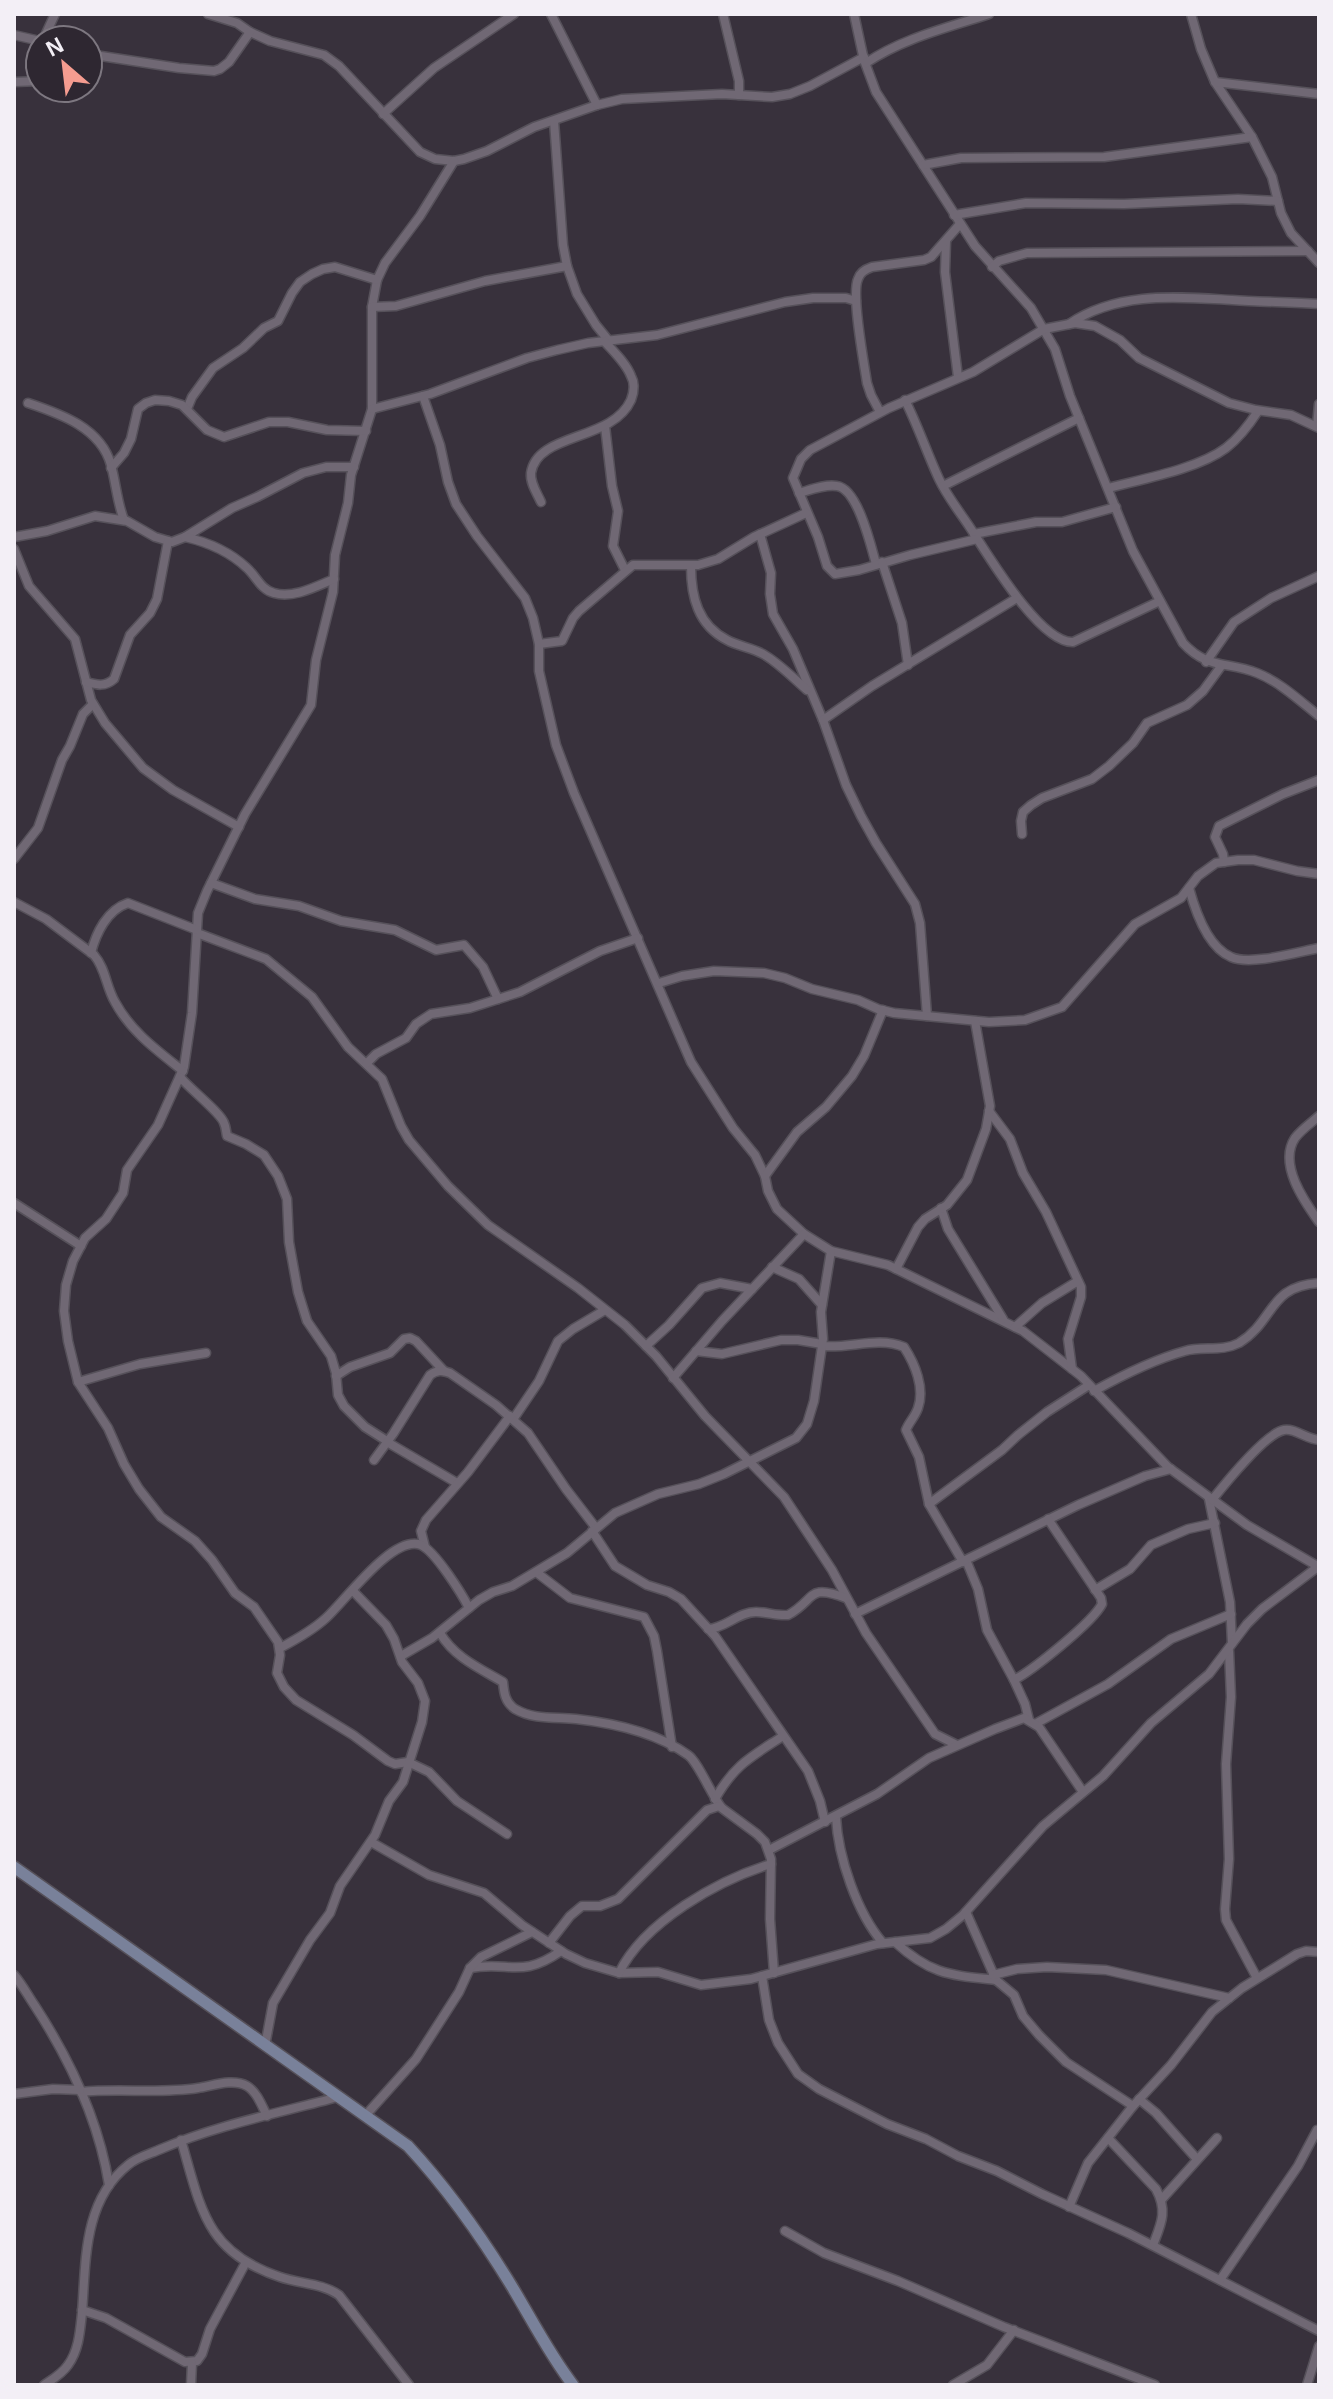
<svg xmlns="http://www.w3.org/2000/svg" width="1333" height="2399" font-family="Helvetica,sans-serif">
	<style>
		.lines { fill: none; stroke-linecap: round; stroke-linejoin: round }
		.street-casing { stroke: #56515a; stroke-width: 11 }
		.secondary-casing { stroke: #56515a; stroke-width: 14 }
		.street { stroke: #706874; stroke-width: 8 }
		.secondary { stroke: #79819a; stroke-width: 11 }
	</style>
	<rect width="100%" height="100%" fill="#38313c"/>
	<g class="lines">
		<defs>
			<g id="street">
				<polyline points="208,14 237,23 250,32 270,41 324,55 339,66 420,152 435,159 454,161 464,159 487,151 534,127 597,105 622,99 722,94 772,97 790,94 810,86 864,57"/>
				<polyline points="551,14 597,105"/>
				<polyline points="723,14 739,81 739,95"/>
				<path d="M854,14L864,60L876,92L975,246L1031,308L1055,349L1070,396L1133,551L1183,643C1208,670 1227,661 1257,673C1280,682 1300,701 1319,716"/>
				<polyline points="1191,14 1201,49 1215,82 1252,137 1272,177 1281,213 1291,233 1319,263"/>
				<polyline points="14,35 40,41"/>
				<polyline points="43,40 55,14"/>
				<polyline points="88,54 179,68 214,71 220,69 229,62 250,32"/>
				<path d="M866,63C903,38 947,28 989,14"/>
				<polyline points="14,82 40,81"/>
				<polyline points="1215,82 1319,94"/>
				<polyline points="383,114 434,68 514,14"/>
				<polyline points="554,121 563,245 567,266 577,294 596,325 609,341"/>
				<polyline points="454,161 420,216 385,263 377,280 372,307 372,409 351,475 348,503 335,555 333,592 316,660 311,705 245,814 207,891 198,913 192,1013 184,1067 158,1125 127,1170 123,1193 106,1219 85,1238 73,1261 66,1285 64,1311 68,1341 78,1382 108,1428 124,1464 139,1489 161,1517 195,1541 212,1560 235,1593 254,1607 278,1642 280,1655 277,1673 284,1687 296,1700 353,1735 388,1761 395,1764 408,1762 429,1772 457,1801 507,1834"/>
				<polyline points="923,165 961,158 1104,157 1252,137"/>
				<polyline points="954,215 1026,203 1124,204 1238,199 1278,201"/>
				<polyline points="946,241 945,272 958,377"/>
				<polyline points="992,267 999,261 1027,253 1308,251"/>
				<polyline points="372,307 396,306 485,281 567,266"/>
				<path d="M1069,324C1118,291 1177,297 1232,300C1261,302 1290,302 1319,304"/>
				<polyline points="423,396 440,445 448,482 456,504 477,536 525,598 533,618 539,644 539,671 556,745 574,793 691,1062 733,1128 755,1155 765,1176 768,1191 777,1209 804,1234 831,1251 888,1265 1023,1331 1081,1376 1168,1467 1247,1525 1319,1567"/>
				<path d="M905,400C918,426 927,453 939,479C947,496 959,511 969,526C987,553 1039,643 1073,642L1160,601"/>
				<path d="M28,403C61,414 101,428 111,465C116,483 117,502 124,520"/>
				<polyline points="187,409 192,397 213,368 243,348 264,328 278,321 292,293 300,282 312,274 323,269 335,267 377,280"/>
				<polyline points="372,409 430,394 527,358 557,350 588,343 657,335 785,302 813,298 846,298 856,301"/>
				<path d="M880,412L871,395L867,383C864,363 851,294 858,279C860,272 866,269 872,267L924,260L931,257L960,224"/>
				<polyline points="605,426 612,486 618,511 613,546 625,570"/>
				<polyline points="1317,426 1319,404"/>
				<polyline points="111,468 124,453 131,439 138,409 146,403 155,400 169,401 182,405 207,430 224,437 269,422 288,422 327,430 366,431"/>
				<polyline points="943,486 1079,418"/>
				<path d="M1108,488C1142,479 1198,469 1226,448C1239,438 1249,425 1258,411"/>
				<path d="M799,493C810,490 825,484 837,486C858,489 871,546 876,564"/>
				<path d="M541,502C537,493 530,483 531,473C537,432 612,442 631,400C634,392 635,383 631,376C626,363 614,352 605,342"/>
				<polyline points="760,534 771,573 770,594 773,614 793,649 823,720 846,785 861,816 876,843 915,904 920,923 927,1016"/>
				<polyline points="974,534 1036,522 1062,522 1116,507"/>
				<polyline points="14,537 47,531 95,516 127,521 155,537 172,542 185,537 232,508 257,497 303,473 326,467 354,467"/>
				<path d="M185,537C207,542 230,552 247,568C256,576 261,590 274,593C293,599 317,586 334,579"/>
				<polyline points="977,539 910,555 859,570 835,574 827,566 818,537 793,478 801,459 810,450 889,408 973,372 1044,329 1075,323 1095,326 1120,340 1139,358 1229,403 1256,410 1291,415 1319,428"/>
				<polyline points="14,549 29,586 75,639 91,700 105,723 143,768 173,790 239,827"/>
				<polyline points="882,562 902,623 908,665"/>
				<path d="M691,566C691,597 698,625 727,640C738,646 752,648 763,654C779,663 793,678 807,690"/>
				<polyline points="539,644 562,641 573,618 579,611 633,565 698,565 718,559 754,537 806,513"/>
				<polyline points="1206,662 1234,622 1271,598 1319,576"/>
				<path d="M86,682C97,685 105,687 114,679L130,635L150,613L157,599L168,541"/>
				<polyline points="823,720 872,686 1017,598"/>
				<polyline points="1022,834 1021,821 1023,812 1031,805 1042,798 1092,779 1109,766 1133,743 1147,723 1187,705 1203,691 1222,665"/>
				<polyline points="14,859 38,828 62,760 70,746 83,714 93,704"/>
				<polyline points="1224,862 1223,854 1215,837 1219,826 1283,794 1319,780"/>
				<polyline points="211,883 255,899 299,906 341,921 395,930 436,950 464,945 483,967 498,999"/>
				<path d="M1189,888C1195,910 1207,947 1231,957C1250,966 1298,952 1319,948"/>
				<path d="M14,902L46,919L94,955C106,969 106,987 115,1002C131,1032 158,1051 183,1071"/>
				<polyline points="197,933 266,959 312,997 348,1047 382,1079 401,1126 409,1140 448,1186 488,1225 578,1288 625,1325 656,1356 705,1416 784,1497 832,1570 866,1633 935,1734 957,1745"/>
				<path d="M91,953C96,933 107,910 128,903L197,930"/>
				<polyline points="659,983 682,976 714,971 764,973 785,978 812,989 858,1000 878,1009 894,1013 989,1022 1025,1020 1062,1007 1135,924 1181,898 1198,876 1216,863 1238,860 1254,860 1297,871 1319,874"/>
				<polyline points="367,1063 376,1054 406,1038 416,1024 431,1014 470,1008 520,992 600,951 638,938"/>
				<path d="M181,1078C190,1089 221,1113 224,1123C226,1127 226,1132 227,1136L246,1144L264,1155L278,1176L287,1199L289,1242L298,1292L307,1321L331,1356L336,1373L338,1395L344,1406L365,1427L387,1441"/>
				<polyline points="989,1111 1010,1139 1023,1173 1046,1212 1081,1287 1081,1297 1068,1339 1072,1369"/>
				<path d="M1319,1116C1311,1123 1301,1130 1295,1138C1278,1164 1304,1201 1319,1222"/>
				<polyline points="765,1176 797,1132 826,1107 852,1076 864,1056 883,1010"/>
				<polyline points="14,1203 81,1246"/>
				<polyline points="941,1208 948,1229 1003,1319"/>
				<polyline points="772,1267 799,1279 822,1305"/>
				<polyline points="896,1269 918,1227 925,1219 947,1205 967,1180 986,1129 990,1106 975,1021"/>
				<polyline points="1015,1327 1042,1303 1078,1281"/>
				<polyline points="646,1346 669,1325 702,1288 720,1283 752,1289"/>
				<path d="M822,1346C850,1349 877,1336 904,1347C915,1364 925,1388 918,1408C915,1417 909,1422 906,1430L919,1457L929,1504L963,1562"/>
				<polyline points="696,1351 722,1354 781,1340 798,1340 822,1344"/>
				<polyline points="336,1376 350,1367 390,1353 404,1339 410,1338 416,1341 444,1371"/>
				<polyline points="673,1378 722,1321 804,1234"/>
				<polyline points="78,1382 140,1364 206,1353"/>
				<path d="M1094,1391C1121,1376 1156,1359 1185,1351C1202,1346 1222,1352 1239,1343C1275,1321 1268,1286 1319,1283"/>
				<polyline points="514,1418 539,1381 558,1341 573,1329 605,1310"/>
				<polyline points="387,1442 457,1483"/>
				<path d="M374,1460L393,1434L430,1375C437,1370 442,1370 450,1373L496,1405L528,1433L566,1489L596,1528"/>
				<polyline points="1209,1499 1230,1602 1232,1643"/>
				<path d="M1212,1500C1224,1485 1266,1433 1284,1430C1295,1428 1306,1439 1319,1440"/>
				<polyline points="929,1504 1002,1450 1018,1435 1047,1412 1089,1385"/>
				<polyline points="592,1531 615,1566 647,1585 669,1592 681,1599 715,1636 808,1771 820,1801 825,1822"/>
				<polyline points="425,1547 421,1531 426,1520 468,1472 510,1416"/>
				<polyline points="966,1560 978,1589 987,1630 1014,1680 1025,1704 1029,1720"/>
				<polyline points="536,1572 570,1598 644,1617 654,1636 657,1651 672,1747"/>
				<polyline points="1095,1590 1130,1569 1151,1545 1188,1529 1215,1523"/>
				<polyline points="855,1614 1078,1505 1145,1476 1171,1469"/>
				<path d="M708,1629C726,1628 738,1612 756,1612C767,1612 777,1616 788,1615C816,1600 806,1583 846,1598"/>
				<path d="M440,1633C454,1657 479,1668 503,1682C504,1693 505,1702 515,1709C534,1720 555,1717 576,1719C613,1723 657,1733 688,1755C698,1762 711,1794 721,1807"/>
				<path d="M280,1648C297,1639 313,1630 326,1618C345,1601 393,1534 421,1545C435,1551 462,1594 469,1608"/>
				<polyline points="1229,1651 1231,1697 1226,1764 1229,1859 1225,1909 1226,1920 1257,1978"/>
				<polyline points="401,1656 432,1638 479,1600 493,1592 512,1586 567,1553 615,1513 658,1494 699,1484 724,1474 796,1438 807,1424 814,1401 823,1339 821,1312 831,1251"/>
				<path d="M1014,1680C1033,1670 1093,1622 1102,1604L1101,1598L1048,1519"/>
				<polyline points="1035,1724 1108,1684 1171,1639 1231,1614"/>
				<path d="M715,1799C735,1764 751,1757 783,1736"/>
				<path d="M836,1817C838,1857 857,1913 883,1943"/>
				<polyline points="371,1842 429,1875 484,1893 522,1925 566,1954 585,1963 619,1973 658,1972 701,1985 751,1979 877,1944 930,1938 946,1929 963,1915 1043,1826 1103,1776 1151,1723 1209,1674 1247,1624 1262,1609 1319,1566"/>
				<polyline points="769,1850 877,1794 929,1758 995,1729 1024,1718 1039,1727 1083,1792"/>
				<polyline points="966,1912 996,1980 1014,1995 1023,2016 1039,2035 1066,2062 1133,2106"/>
				<path d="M895,1942C931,1975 950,1975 996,1980"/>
				<polyline points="549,1943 570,1916 582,1906 600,1906 618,1899 707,1810 719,1806 757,1834 765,1842 771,1859 770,1919 774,1973"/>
				<path d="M470,1968C510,1961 521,1979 561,1951"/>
				<path d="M619,1973C644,1922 718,1880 771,1864"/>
				<path d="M14,1975C22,1984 28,1996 35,2006C70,2060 99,2121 109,2185"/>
				<polyline points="993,1975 1017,1969 1047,1967 1106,1970 1229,1998"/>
				<polyline points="762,1976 769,2020 778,2043 798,2074 819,2089 887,2124 926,2139 958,2156 997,2171 1042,2194 1128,2233 1319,2331"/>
				<polyline points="265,2046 273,2003 310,1940 330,1913 340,1886 375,1835 389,1801 403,1782 422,1722 425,1701 418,1683 402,1662 394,1639 386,1625 353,1591"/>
				<path d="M81,2092C120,2088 159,2094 198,2088C212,2086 233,2078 247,2086C257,2092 262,2106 267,2116"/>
				<polyline points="14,2094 53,2089 80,2090"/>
				<polyline points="1139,2099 1156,2113 1196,2158"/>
				<polyline points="365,2116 416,2059 459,1992 470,1968 481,1957 532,1932"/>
				<path d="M1108,2138L1156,2189C1168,2211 1161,2224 1153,2245"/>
				<path d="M181,2140C201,2208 205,2252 280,2277C300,2284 322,2283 339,2295L409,2385"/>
				<polyline points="1162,2199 1217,2138"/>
				<polyline points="1069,2207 1088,2163 1133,2106 1171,2065 1212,2012 1242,1988 1297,1954 1306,1951 1319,1952"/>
				<polyline points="785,2231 824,2253 898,2281 1004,2327 1155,2385"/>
				<polyline points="1220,2280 1298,2166 1317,2130"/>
				<polyline points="82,2310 106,2318 185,2362 197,2361 202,2354 210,2329 246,2262"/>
				<path d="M44,2385C53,2379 62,2374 68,2365C79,2350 80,2331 82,2313C86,2261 83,2201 128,2165C137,2157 150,2154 161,2149C217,2125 279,2113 338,2097"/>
				<polyline points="191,2385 192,2363"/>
				<polyline points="953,2385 987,2365 1014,2330"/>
				<polyline points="1307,2385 1319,2346"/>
			</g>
			<path id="secondary" d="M14,1867L408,2146C447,2188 481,2236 511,2285C531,2318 549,2354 573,2385"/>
		</defs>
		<use href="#street" class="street-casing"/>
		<use href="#secondary" class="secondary-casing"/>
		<use href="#street" class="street"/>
		<use href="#secondary" class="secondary"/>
	</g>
	<rect width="1333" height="2399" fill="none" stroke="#f3eff6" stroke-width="32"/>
	<g transform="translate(64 64) rotate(332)"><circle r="38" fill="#2e2731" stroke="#7d7780" stroke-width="2"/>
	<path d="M0-6L14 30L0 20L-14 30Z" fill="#f59c90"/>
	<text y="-12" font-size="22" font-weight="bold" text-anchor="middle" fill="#f3eff6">N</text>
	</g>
</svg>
